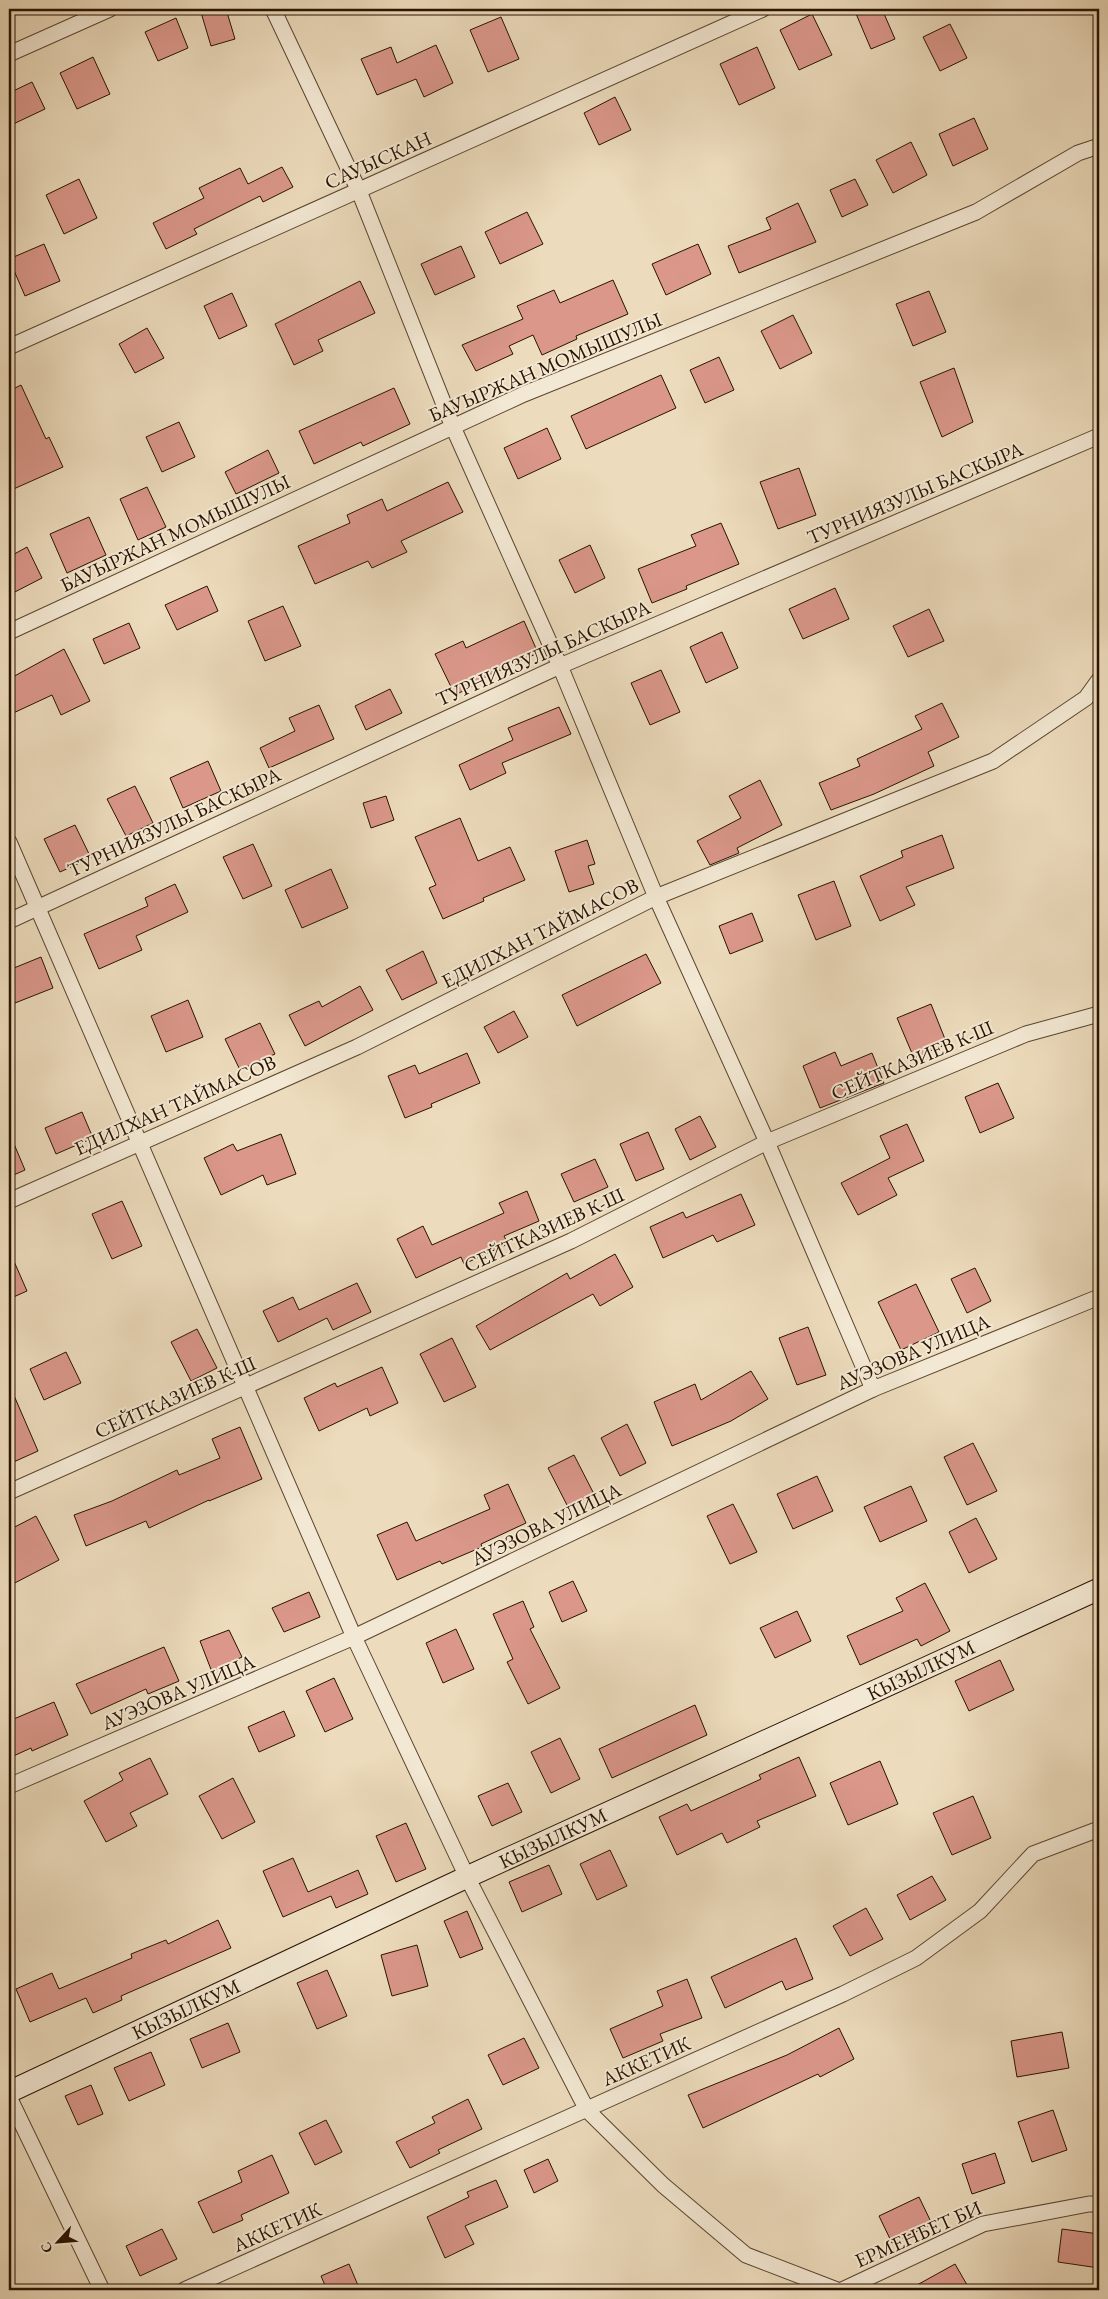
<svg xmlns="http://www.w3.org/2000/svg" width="1108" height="2299" font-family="'EB Garamond',serif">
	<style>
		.building { fill: #da978a; stroke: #281300 }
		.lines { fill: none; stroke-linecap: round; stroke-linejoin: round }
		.street-casing { stroke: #59452f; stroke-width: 17 }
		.secondary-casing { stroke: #281300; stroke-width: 23 }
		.street { stroke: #f3e8d3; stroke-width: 15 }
		.secondary { stroke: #f3e8d3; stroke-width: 21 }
		.labels { text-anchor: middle; stroke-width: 4; stroke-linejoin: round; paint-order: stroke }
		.street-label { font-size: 20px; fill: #281300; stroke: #f3e8d3 }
	</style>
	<rect width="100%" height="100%" fill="#ecdbbc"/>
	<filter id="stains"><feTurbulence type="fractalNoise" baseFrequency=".004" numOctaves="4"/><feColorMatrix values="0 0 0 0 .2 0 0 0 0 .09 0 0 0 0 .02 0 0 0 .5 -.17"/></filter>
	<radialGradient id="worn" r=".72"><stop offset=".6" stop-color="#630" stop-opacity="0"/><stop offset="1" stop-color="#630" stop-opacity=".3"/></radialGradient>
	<g class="building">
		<polygon points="200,9 226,9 235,39 211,46"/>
		<polygon points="854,9 882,9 895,39 871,49"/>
		<polygon points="812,14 832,55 799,70 780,30"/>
		<polygon points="501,17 519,59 488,72 470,30"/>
		<polygon points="176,18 188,48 158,61 145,32"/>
		<polygon points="950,24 967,58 940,71 923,37"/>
		<polygon points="436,45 453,83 424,97 416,79 377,95 361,59 391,47 397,63"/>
		<polygon points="757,47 775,88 739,105 720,64"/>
		<polygon points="93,57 110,94 77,109 60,73"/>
		<polygon points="32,82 45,109 9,126 9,93"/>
		<polygon points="615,97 631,130 599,145 584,113"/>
		<polygon points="974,118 988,149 953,166 939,134"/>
		<polygon points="911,142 927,175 893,193 876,160"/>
		<polygon points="282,167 293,187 263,202 260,196 194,229 197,234 166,249 153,223 204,198 199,188 240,168 248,184"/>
		<polygon points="79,179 97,218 64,234 46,195"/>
		<polygon points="855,179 868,205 842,217 830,190"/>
		<polygon points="798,203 816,242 739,273 728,246 771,229 766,218"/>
		<polygon points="527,212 543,244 500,264 485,232"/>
		<polygon points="44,244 60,281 25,296 9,259"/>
		<polygon points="698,244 711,274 666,295 652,264"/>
		<polygon points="461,246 475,277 435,295 421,264"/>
		<polygon points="613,280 628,314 576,336 577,339 542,355 533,335 509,346 513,354 476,371 462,345 523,319 517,306 554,290 560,303"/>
		<polygon points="360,281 375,313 318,340 323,351 294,365 275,324"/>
		<polygon points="929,291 946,332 913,346 896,304"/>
		<polygon points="232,293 247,326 219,339 204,306"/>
		<polygon points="793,315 812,353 780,369 761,331"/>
		<polygon points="147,328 164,358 135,373 119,344"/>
		<polygon points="719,357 734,390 705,403 690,370"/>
		<polygon points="954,368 973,422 942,437 920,382"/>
		<polygon points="661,375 676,408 586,449 571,416"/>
		<polygon points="21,385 46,439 49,437 63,467 9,491 9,391"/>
		<polygon points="394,388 410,424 363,446 361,442 314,464 299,431"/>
		<polygon points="179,422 195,457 162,472 146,437"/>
		<polygon points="547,428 561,459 518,479 504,448"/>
		<polygon points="268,450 279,473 236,494 225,472"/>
		<polygon points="799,468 816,515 778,529 760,482"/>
		<polygon points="448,482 463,512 401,541 407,552 372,568 368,561 315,584 298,546 350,523 347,515 382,499 387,511"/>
		<polygon points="147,487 166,527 138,540 120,499"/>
		<polygon points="89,517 106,555 67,573 50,534"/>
		<polygon points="721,523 739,564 686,586 687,589 652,603 638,569 696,546 691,535"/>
		<polygon points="590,545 605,578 575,593 559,560"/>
		<polygon points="27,547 42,578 9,595 9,557"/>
		<polygon points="207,586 218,611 177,630 165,605"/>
		<polygon points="835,588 849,619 803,639 789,609"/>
		<polygon points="283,606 301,646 265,661 248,621"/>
		<polygon points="929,609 944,641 908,657 893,626"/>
		<polygon points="524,621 538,653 481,679 483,681 455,695 435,654 463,641 466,648"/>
		<polygon points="129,623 140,648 104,664 93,639"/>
		<polygon points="722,632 738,668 706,683 690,647"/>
		<polygon points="64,649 90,701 61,715 52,695 9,715 9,679"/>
		<polygon points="661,670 680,712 650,725 631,683"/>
		<polygon points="390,689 402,713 366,730 355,706"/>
		<polygon points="942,703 959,737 928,752 934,766 874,794 831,810 819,783 860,766 857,759 922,729 915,716"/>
		<polygon points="319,705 334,739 269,768 260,748 295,731 289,718"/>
		<polygon points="559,707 571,734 502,763 506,773 470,790 459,765 513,740 508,728"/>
		<polygon points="208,761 221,791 183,808 170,778"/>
		<polygon points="760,780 782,825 737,848 739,853 710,865 697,841 741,818 729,796"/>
		<polygon points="135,786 153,823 126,836 107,799"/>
		<polygon points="386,796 394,820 371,828 363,803"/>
		<polygon points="460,818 478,861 510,847 525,880 483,898 484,901 443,919 429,888 436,885 415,837"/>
		<polygon points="75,825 91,858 60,872 44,839"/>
		<polygon points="942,835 954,868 906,887 915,905 880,921 860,876 903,857 901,851"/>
		<polygon points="587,840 595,864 588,866 594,884 569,892 555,851"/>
		<polygon points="253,844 272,886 243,899 223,857"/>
		<polygon points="331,869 348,908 302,928 285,890"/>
		<polygon points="834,881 851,926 816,940 798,895"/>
		<polygon points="175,884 188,912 136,936 142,950 99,969 84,934 148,906 145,898"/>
		<polygon points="752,913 763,941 730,954 719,926"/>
		<polygon points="423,951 437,983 402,1000 386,970"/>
		<polygon points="646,954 661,983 577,1026 562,995"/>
		<polygon points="41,957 53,988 15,1003 9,987 9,970"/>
		<polygon points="360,986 373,1010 305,1046 289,1015 319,1001 322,1007"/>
		<polygon points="188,1000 203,1037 166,1052 151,1016"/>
		<polygon points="931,1004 947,1044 914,1058 897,1018"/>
		<polygon points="514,1011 528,1037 498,1053 484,1027"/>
		<polygon points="260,1023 275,1054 240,1070 225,1039"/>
		<polygon points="835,1052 841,1066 872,1053 884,1083 820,1108 803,1066"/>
		<polygon points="467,1053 480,1083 431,1104 432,1107 405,1118 388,1076 415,1065 419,1074"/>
		<polygon points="998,1083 1014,1118 980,1133 965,1097"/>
		<polygon points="82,1112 93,1138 56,1154 45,1128"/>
		<polygon points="700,1116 716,1147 690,1160 675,1129"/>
		<polygon points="907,1124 924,1161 888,1178 897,1195 858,1215 841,1183 890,1158 880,1136"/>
		<polygon points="9,1132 25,1170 9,1177"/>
		<polygon points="648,1132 664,1169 636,1181 620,1144"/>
		<polygon points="281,1134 296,1174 267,1185 263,1175 221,1195 204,1158 233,1144 237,1151"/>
		<polygon points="595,1159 608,1187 574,1202 561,1174"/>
		<polygon points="527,1191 539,1221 504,1236 508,1244 464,1264 461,1257 416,1278 397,1239 423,1226 432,1245 504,1213 499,1203"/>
		<polygon points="741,1194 755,1225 717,1242 713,1235 663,1258 650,1227 683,1212 686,1218"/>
		<polygon points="122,1201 142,1246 112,1259 92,1214"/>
		<polygon points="9,1250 27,1291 9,1299"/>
		<polygon points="615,1254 633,1287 600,1306 593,1294 490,1350 476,1326 567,1273 570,1279"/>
		<polygon points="975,1268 991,1301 967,1313 951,1279"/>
		<polygon points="357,1283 371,1312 333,1330 327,1318 278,1342 263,1311 293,1297 299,1310"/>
		<polygon points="916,1284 939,1332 901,1350 878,1302"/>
		<polygon points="808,1327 826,1375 797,1385 779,1338"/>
		<polygon points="197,1329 217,1368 191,1381 171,1342"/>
		<polygon points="452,1338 476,1387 444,1402 420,1354"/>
		<polygon points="66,1352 81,1383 44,1400 30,1369"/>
		<polygon points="382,1367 398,1403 370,1416 367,1408 319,1431 304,1398 335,1383 337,1387"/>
		<polygon points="751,1371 768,1399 731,1421 672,1446 654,1402 695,1384 701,1400"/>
		<polygon points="9,1384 38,1451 9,1464"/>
		<polygon points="627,1424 646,1463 620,1476 601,1438"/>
		<polygon points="240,1427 262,1479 209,1501 209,1500 149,1528 146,1521 86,1546 74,1515 112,1501 177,1470 179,1475 220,1458 212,1439"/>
		<polygon points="973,1443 997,1491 967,1505 944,1457"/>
		<polygon points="574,1455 594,1494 568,1507 548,1468"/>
		<polygon points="817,1476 833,1511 793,1529 777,1494"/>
		<polygon points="508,1484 526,1523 481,1544 482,1547 442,1564 440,1561 397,1580 377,1535 407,1522 416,1541 490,1509 484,1495"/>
		<polygon points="911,1486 927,1521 880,1542 864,1507"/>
		<polygon points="733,1504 757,1552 730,1564 707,1516"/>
		<polygon points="36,1516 59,1560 9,1586 9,1530"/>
		<polygon points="976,1518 997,1559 969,1573 949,1532"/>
		<polygon points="573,1581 587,1611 562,1622 549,1592"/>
		<polygon points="925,1583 950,1631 921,1646 917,1639 860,1665 847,1636 903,1611 896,1598"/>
		<polygon points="309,1592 320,1617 284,1632 272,1608"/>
		<polygon points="523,1601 534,1627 530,1629 560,1688 528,1704 507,1662 513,1659 493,1614"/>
		<polygon points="797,1611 811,1641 775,1658 760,1628"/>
		<polygon points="456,1629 474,1669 443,1683 426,1643"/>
		<polygon points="229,1630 242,1657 212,1672 200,1641"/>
		<polygon points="164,1647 179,1681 148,1694 146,1689 91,1714 76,1684"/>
		<polygon points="1000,1660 1014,1690 969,1711 955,1681"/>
		<polygon points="334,1678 353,1719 325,1732 306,1691"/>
		<polygon points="54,1702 68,1735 32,1751 31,1748 9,1758 9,1721"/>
		<polygon points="695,1705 707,1735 612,1778 599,1749"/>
		<polygon points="284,1711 295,1736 259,1752 248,1727"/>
		<polygon points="560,1738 580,1779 551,1793 531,1752"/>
		<polygon points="799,1757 816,1796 757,1821 760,1827 727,1843 722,1833 677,1855 659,1817 687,1804 691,1811 761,1779 759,1775"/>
		<polygon points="150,1758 168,1794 130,1813 137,1826 106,1842 84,1801 123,1780 119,1773"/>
		<polygon points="880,1761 898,1804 848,1825 830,1783"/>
		<polygon points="233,1778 255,1822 222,1839 199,1796"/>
		<polygon points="508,1783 522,1812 492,1826 478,1796"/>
		<polygon points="973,1796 991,1838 952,1855 933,1813"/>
		<polygon points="406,1823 426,1869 396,1882 376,1836"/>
		<polygon points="610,1850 627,1886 597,1900 580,1864"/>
		<polygon points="293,1858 308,1892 358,1870 368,1894 336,1908 331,1896 283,1917 263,1871"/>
		<polygon points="549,1865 562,1894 522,1912 509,1882"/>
		<polygon points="932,1876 946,1900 910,1920 897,1895"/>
		<polygon points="866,1908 883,1939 850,1956 833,1926"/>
		<polygon points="467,1911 483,1949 460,1958 444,1921"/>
		<polygon points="218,1920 231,1948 121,1996 122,2000 93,2013 86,1998 30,2022 16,1989 52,1973 59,1989 132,1958 131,1954 166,1940 168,1944"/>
		<polygon points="796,1938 813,1979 786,1990 782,1981 725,2008 711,1977"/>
		<polygon points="417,1945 428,1986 392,1996 381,1955"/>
		<polygon points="327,1970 347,2016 317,2029 297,1983"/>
		<polygon points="687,1979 702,2018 660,2034 663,2041 623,2058 610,2029 663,2006 657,1991"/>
		<polygon points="228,2023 240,2052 202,2068 190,2039"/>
		<polygon points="839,2028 854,2059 820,2077 818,2074 703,2128 688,2095 787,2055"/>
		<polygon points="1062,2032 1069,2068 1017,2077 1011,2041"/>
		<polygon points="524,2038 539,2068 503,2085 488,2055"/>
		<polygon points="151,2052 165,2085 129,2101 114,2068"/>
		<polygon points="91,2085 103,2114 78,2125 65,2096"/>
		<polygon points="468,2099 482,2129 438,2150 440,2153 410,2168 396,2142 435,2123 432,2117"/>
		<polygon points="1053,2110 1067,2150 1032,2162 1018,2122"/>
		<polygon points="326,2120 342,2152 315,2165 299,2133"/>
		<polygon points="995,2153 1005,2183 972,2194 962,2164"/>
		<polygon points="272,2155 289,2193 241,2215 243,2220 213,2233 198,2202 242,2182 238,2171"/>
		<polygon points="548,2159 558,2181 534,2193 524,2170"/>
		<polygon points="496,2180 508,2207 465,2226 474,2244 445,2258 427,2217 469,2197 467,2192"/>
		<polygon points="919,2197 932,2224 892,2243 879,2216"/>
		<polygon points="162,2229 177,2259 140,2276 126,2246"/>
		<polygon points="1062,2229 1099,2234 1099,2268 1058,2262"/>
		<polygon points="349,2264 360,2290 327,2290 321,2276"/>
		<polygon points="955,2264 970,2290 908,2290"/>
	</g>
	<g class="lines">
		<defs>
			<g id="street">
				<polyline points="273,9 359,191 453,427 560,666 656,897 767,1142 873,1389"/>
				<polyline points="9,54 110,9"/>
				<polyline points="9,347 763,9"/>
				<polyline points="9,632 524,394 976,212 1078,153 1099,146"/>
				<polyline points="9,842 354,1637 467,1877 587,2110 663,2185 746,2255 837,2290"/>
				<polyline points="9,921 560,666 1099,436"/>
				<polyline points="9,1201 357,1047 656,897 993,761 1086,698 1099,680"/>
				<polyline points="9,1492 571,1241 767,1142 1026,1034 1099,1014"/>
				<polyline points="9,1786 354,1637 873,1389 1099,1297"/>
				<polyline points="9,2097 102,2290"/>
				<polyline points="184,2290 843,1994 916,1958 980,1911 1033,1854 1099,1829"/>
				<polyline points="842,2290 983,2224 1089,2204 1099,2204"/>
			</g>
			<polyline id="secondary" points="9,2092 467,1877 1099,1589"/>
		</defs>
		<use href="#street" class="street-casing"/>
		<use href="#secondary" class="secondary-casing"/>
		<use href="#street" class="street"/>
		<use href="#secondary" class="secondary"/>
	</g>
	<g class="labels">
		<g class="street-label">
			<text transform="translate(378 160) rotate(-24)" y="7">САУЫСКАН</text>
			<text transform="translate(545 367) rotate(-23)" y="7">БАУЫРЖАН МОМЫШУЛЫ</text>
			<text transform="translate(915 493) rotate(-23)" y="7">ТУРНИЯЗУЛЫ БАСКЫРА</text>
			<text transform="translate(175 533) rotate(-25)" y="7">БАУЫРЖАН МОМЫШУЛЫ</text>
			<text transform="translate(543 653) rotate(-24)" y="7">ТУРНИЯЗУЛЫ БАСКЫРА</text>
			<text transform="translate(174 822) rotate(-25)" y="7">ТУРНИЯЗУЛЫ БАСКЫРА</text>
			<text transform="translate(540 933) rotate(-27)" y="7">ЕДИЛХАН ТАЙМАСОВ</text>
			<text transform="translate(912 1060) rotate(-23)" y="7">СЕЙТКАЗИЕВ К-Ш</text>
			<text transform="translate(175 1105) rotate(-24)" y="7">ЕДИЛХАН ТАЙМАСОВ</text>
			<text transform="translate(544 1230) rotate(-25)" y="7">СЕЙТКАЗИЕВ К-Ш</text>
			<text transform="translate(913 1352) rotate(-23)" y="7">АУЭЗОВА УЛИЦА</text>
			<text transform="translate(175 1397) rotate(-24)" y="7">СЕЙТКАЗИЕВ К-Ш</text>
			<text transform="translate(546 1524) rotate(-26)" y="7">АУЭЗОВА УЛИЦА</text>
			<text transform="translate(921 1670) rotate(-25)" y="7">КЫЗЫЛКУМ</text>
			<text transform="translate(178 1692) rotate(-23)" y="7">АУЭЗОВА УЛИЦА</text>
			<text transform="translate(553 1838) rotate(-25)" y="7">КЫЗЫЛКУМ</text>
			<text transform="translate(186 2009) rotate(-25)" y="7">КЫЗЫЛКУМ</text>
			<text transform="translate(646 2061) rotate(-24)" y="7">АККЕТИК</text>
			<text transform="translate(277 2227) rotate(-24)" y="7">АККЕТИК</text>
			<text transform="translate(918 2234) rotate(-24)" y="7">ЕРМЕНБЕТ БИ</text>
		</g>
	</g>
	<rect width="1108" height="2299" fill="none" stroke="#ecdbbc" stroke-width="30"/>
	<rect x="10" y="10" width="1088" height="2279" fill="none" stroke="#281300" stroke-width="2.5"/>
	<rect x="15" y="15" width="1078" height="2269" fill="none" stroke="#281300"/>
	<g transform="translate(58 2242) rotate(244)" stroke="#f3e8d3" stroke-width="4" paint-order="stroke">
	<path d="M0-4L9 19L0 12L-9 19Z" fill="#281300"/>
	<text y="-8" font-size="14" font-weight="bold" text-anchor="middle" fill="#281300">С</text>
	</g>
	<rect width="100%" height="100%" filter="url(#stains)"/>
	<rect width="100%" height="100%" fill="url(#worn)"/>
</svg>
